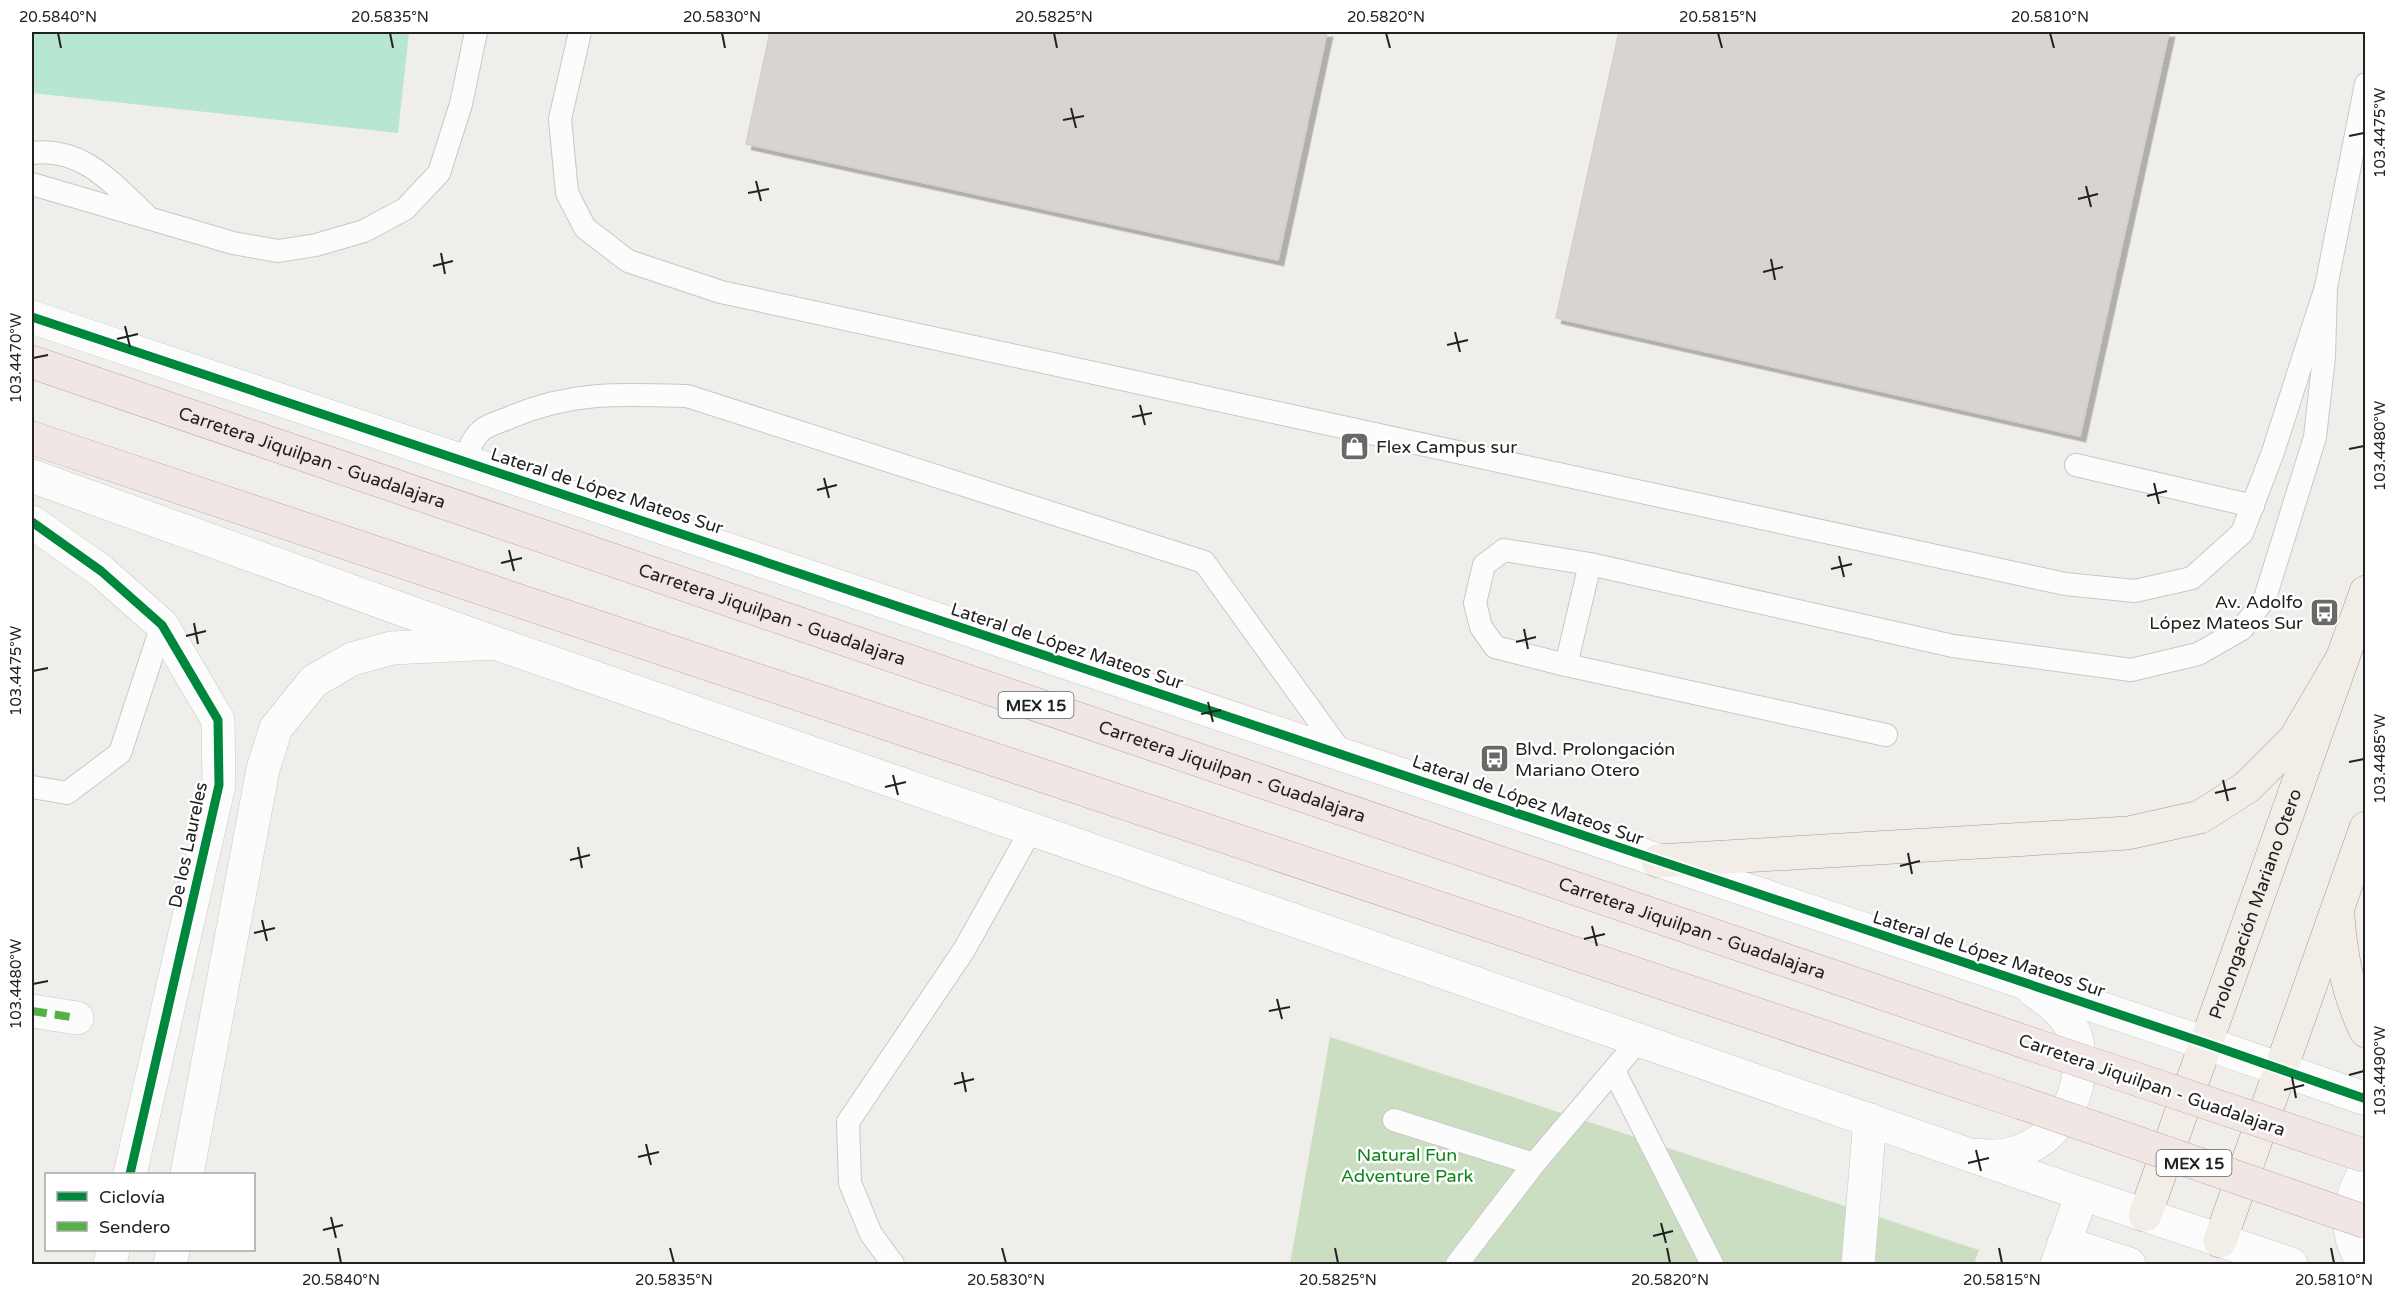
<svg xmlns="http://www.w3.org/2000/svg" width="2397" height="1296" font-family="'Varela Round',sans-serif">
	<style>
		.forest { fill: #cbdec1 }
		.pitch { fill: #b7e6d2 }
		.building { fill: #d7d4d2; stroke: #d3d0cc; stroke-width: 1.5; filter: url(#shadow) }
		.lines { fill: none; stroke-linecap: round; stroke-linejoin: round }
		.service-casing { stroke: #c9c8c7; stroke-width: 24 }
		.minor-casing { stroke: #c9c8c7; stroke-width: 34 }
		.tertiary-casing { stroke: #c9c8c7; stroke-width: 34 }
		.primary-casing { stroke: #a79c86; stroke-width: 34 }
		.trunk-casing { stroke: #c5a2ac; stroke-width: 34 }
		.service { stroke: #fdfcfc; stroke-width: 22 }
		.minor { stroke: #fdfcfc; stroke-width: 33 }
		.tertiary { stroke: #fdfcfc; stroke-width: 33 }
		.primary { stroke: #f3ede7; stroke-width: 33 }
		.trunk { stroke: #f0e6e4; stroke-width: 33 }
		.trunk-bridge-casing { stroke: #c5a2ac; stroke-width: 34; stroke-linecap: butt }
		.trunk-bridge { stroke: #f0e6e4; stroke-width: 33 }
		.quiet { stroke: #55b145; stroke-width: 8; stroke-dasharray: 15 8; stroke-linecap: butt }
		.cycleway-casing { stroke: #fff; stroke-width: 13 }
		.cycleway { stroke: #00873e; stroke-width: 9 }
		.ticks { fill: none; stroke: #222; stroke-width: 2 }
		.labels { text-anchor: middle; stroke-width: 5; stroke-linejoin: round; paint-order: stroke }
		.shield { fill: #fff; stroke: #646464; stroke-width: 1.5 }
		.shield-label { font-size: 16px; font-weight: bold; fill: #222 }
		.poi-label { font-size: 18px; fill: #222; stroke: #fff; text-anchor: start }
		.street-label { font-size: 18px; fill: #222; stroke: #fff }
		.park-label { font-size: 18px; fill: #0c8416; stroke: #fff }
		.neatline { fill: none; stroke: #222; stroke-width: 2 }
		.ticks-label { font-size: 15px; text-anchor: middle; fill: #222 }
	</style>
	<defs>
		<filter id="shadow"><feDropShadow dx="5.5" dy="5.5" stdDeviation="0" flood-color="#0004"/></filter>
	</defs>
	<rect width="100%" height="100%" fill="#f0eeeb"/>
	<polygon class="forest" points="1330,1037 1979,1250 1974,1264 1290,1264"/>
	<polygon class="pitch" points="32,32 409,32 398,133 32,93"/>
	<g class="building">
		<polygon points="770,32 1327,32 1278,260 746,144"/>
		<polygon points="1619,32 2169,32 2080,436 1556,318"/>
	</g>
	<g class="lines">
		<defs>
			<g id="service">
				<polyline points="580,32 560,119 567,193 585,228 628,261 721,292 2065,584 2135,591 2192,578 2242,533 2273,452 2326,287"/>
				<path d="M32,153C82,146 113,184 146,215"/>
				<polyline points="32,184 233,243 278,251 316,245 364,231 405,209 439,173 461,104 476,32"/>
				<path d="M465,461C469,450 472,438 482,430C489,424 503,421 511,417C572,391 622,394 687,396L1204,562L1344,756"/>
				<polyline points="2076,465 2253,506"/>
				<polyline points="1566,665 1590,564"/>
				<polyline points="1886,735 1566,665 1495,647 1481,627 1475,603 1484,565 1504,550 1590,564 1953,646 2131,670 2198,654 2242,629 2265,598 2315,437 2324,357 2326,287 2366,84"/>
				<polyline points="32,787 67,793 120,753 162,625"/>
				<polyline points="1614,1071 1712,1264"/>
				<polyline points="1394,1120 1534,1164"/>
				<polyline points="893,1264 871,1234 850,1183 848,1122 964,950 1031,830"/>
				<polyline points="1457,1264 1534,1164 1639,1040"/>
			</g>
			<g id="minor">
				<polyline points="32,522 101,571 162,625 218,720 219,785 130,1174"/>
				<polyline points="32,1011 77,1018"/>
				<polyline points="187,1174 263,769 276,728 314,681 352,659 392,648 495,643"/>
				<polyline points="2064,1243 2129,1264"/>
				<polyline points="110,1264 113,1250"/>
				<polyline points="170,1264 173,1250"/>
				<polyline points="1858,1264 1870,1120"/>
				<polyline points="2057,1264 2082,1194"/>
			</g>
			<g id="tertiary">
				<polyline points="32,317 2205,1043 2366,1099"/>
				<polyline points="32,476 495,643 2082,1194 2291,1264"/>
				<path d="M1979,1155C2031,1163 2076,1121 2079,1070C2080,1056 2078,1038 2071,1026C2061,1010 2049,1001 2034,991"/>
				<path d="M2363,1264C2359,1256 2355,1247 2352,1238C2347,1217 2353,1188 2366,1171"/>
			</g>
			<g id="primary">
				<polyline points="1658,861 2128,833 2200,817 2247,787 2295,739 2343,657"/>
				<path d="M2338,917C2341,957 2348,995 2366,1031"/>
				<path id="s1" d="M2145,1215L2366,592"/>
				<polyline points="2220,1241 2366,828"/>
			</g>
			<g id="trunk">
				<path id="s2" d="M32,362L2040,1047"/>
				<polyline points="32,438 2022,1103"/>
			</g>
		</defs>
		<use href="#service" class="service-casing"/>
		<use href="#minor" class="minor-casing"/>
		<use href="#tertiary" class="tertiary-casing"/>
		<use href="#primary" class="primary-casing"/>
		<use href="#trunk" class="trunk-casing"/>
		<use href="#service" class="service"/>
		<use href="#minor" class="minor"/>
		<use href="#tertiary" class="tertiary"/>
		<use href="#primary" class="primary"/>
		<use href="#trunk" class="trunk"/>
		<defs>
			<g id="trunk-bridge">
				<polyline points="2040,1047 2366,1156"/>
				<polyline points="2022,1103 2366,1222"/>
			</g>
		</defs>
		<use href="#trunk-bridge" class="trunk-bridge-casing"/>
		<use href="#trunk-bridge" class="trunk-bridge"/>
		<polyline class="quiet" points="32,1011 77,1018"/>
		<defs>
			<g id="cycleway">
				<polyline points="32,317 2205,1043 2366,1099"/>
				<polyline points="32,522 101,571 162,625 218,720 219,785 130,1174"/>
			</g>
		</defs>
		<use href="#cycleway" class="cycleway-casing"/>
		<use href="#cycleway" class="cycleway"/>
	</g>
	<path class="ticks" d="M58,33L61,48M390,33L393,48M722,33L725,48M1054,33L1057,48M1386,33L1390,48M1718,33L1722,48M2050,33L2054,48M1071,108L1076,128M1063,120L1084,116M2349,136L2364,133M756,181L761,201M2086,186L2091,207M748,193L769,189M2078,199L2098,194M441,253L445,274M1771,259L1775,280M433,266L453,261M1763,272L1783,267M125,326L130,347M1455,332L1460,352M117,339L138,334M1447,345L1468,340M33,358L48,355M1140,405L1145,425M1132,417L1152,413M2349,449L2364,446M824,478L829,498M2154,483L2159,504M817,490L837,485M2147,496L2167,491M509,550L514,571M1839,556L1844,577M501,563L522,558M1831,569L1852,564M194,623L198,644M1524,629L1528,649M186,636L206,631M1516,642L1536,637M33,671L48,668M1208,702L1213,722M1201,714L1221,710M2349,762L2364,759M893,775L898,795M2223,780L2228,801M885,787L906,782M2215,793L2236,788M578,847L582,868M1908,853L1912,874M570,860L590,855M1900,866L1920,861M262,920L267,941M1592,926L1597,946M254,933L275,928M1584,939L1605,934M33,984L48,981M1277,999L1282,1019M1269,1011L1290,1007M962,1072L966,1092M2349,1075L2364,1071M2292,1077L2296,1098M954,1084L974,1079M2284,1090L2304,1085M646,1144L651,1165M1976,1150L1981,1171M638,1157L659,1152M1968,1163L1989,1158M331,1217L336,1238M1661,1223L1666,1243M323,1230L343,1225M1653,1236L1673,1231M338,1248L341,1263M670,1248L674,1263M1002,1248L1006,1263M1335,1248L1338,1263M1667,1248L1670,1263M1999,1248L2002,1263M2331,1248L2334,1263"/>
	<defs>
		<symbol id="shop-square" viewBox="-11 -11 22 22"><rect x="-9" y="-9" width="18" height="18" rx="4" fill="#6a6968" stroke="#fff"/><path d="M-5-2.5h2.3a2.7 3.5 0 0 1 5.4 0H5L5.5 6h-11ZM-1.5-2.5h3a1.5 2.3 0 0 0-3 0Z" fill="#fff"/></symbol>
		<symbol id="bus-square" viewBox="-11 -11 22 22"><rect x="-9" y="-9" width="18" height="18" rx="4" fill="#6a6968" stroke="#fff"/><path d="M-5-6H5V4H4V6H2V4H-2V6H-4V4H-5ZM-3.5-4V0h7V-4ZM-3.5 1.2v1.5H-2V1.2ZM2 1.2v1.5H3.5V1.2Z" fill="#fff"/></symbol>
	</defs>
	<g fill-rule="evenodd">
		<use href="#shop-square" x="1338" y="430" width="33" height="33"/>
		<use href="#bus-square" x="2308" y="596" width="33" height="33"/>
		<use href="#bus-square" x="1478" y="742" width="33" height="33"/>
	</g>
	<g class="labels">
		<g class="shield">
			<rect x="998.5" y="692" width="75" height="26" rx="4.5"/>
			<rect x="2156.5" y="1150" width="75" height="26" rx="4.5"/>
		</g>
		<g class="shield-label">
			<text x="1036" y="711">MEX 15</text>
			<text x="2194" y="1169">MEX 15</text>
		</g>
		<g class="poi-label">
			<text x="1376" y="453">Flex Campus sur</text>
			<text x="2303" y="608" text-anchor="end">Av. Adolfo<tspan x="2303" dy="21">López Mateos Sur</tspan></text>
			<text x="1515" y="755">Blvd. Prolongación<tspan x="1515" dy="21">Mariano Otero</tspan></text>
		</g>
		<g class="street-label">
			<text dy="6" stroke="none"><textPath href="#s2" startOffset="296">Carretera Jiquilpan - Guadalajara</textPath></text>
			<text transform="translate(607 491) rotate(18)" y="6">Lateral de López Mateos Sur</text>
			<text dy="6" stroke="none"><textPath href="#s2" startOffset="782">Carretera Jiquilpan - Guadalajara</textPath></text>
			<text transform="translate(1067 646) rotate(18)" y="6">Lateral de López Mateos Sur</text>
			<text dy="6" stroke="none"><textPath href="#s2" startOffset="1268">Carretera Jiquilpan - Guadalajara</textPath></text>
			<text transform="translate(1528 800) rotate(19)" y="6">Lateral de López Mateos Sur</text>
			<text transform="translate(188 845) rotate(-78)" y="6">De los Laureles</text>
			<text dy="6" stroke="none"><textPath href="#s1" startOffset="330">Prolongación Mariano Otero</textPath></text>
			<text dy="6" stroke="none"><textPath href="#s2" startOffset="1754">Carretera Jiquilpan - Guadalajara</textPath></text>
			<text transform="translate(1989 954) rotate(18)" y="6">Lateral de López Mateos Sur</text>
			<text transform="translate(2152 1085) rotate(19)" y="6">Carretera Jiquilpan - Guadalajara</text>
		</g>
		<g class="park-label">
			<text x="1407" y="1161">Natural Fun<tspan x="1407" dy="21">Adventure Park</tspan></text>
		</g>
	</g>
	<rect width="2397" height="1296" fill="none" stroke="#ffffff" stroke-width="66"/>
	<rect x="45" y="1173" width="210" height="78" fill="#ffffff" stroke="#a7a7a7" stroke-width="1.5"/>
	<rect x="57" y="1192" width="30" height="9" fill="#00873e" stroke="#a7a7a7" stroke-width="1.5"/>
	<text x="99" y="1203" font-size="18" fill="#222222">Ciclovía</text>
	<rect x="57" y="1222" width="30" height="9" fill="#55b145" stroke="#a7a7a7" stroke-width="1.5"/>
	<text x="99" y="1233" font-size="18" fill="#222222">Sendero</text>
	<rect x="33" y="33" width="2331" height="1230" class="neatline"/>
	<g class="ticks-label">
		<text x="58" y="22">20.5840°N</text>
		<text x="390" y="22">20.5835°N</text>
		<text x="722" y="22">20.5830°N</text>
		<text x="1054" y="22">20.5825°N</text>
		<text x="1386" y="22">20.5820°N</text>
		<text x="1718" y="22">20.5815°N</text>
		<text x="2050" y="22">20.5810°N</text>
		<text transform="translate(2380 133) rotate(-90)" y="5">103.4475°W</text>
		<text transform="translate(16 358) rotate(-90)" y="5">103.4470°W</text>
		<text transform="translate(2380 446) rotate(-90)" y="5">103.4480°W</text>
		<text transform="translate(16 671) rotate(-90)" y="5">103.4475°W</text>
		<text transform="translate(2380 759) rotate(-90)" y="5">103.4485°W</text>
		<text transform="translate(16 984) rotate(-90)" y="5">103.4480°W</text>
		<text transform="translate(2380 1071) rotate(-90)" y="5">103.4490°W</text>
		<text x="341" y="1285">20.5840°N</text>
		<text x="674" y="1285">20.5835°N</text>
		<text x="1006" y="1285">20.5830°N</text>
		<text x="1338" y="1285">20.5825°N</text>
		<text x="1670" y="1285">20.5820°N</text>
		<text x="2002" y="1285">20.5815°N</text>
		<text x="2334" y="1285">20.5810°N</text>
	</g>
</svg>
